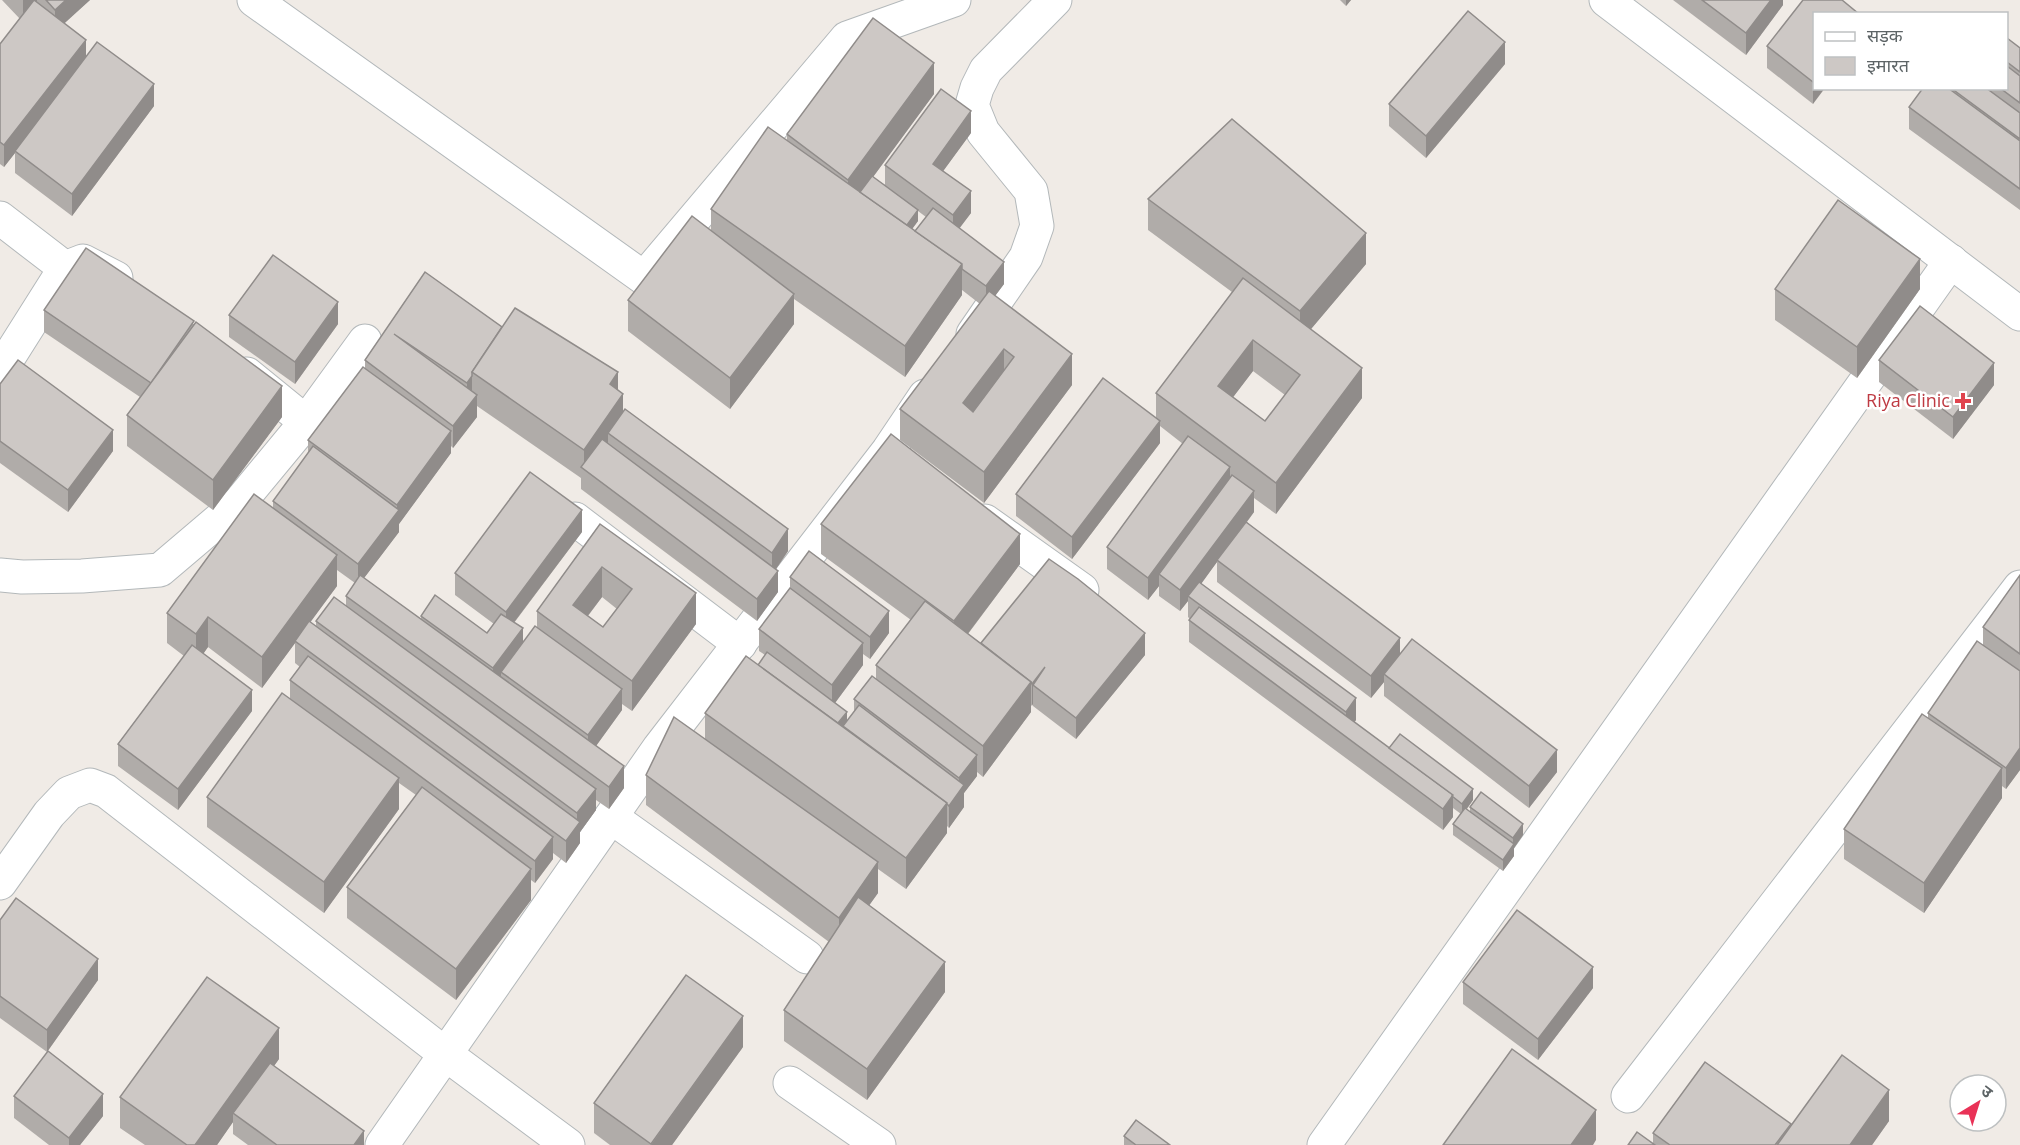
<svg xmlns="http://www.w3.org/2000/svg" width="2020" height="1145" font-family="'Open Sans','Noto Sans Devanagari',sans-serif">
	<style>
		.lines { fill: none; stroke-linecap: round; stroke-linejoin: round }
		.minor-casing { stroke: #b3b8ba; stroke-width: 35 }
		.minor { stroke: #fff; stroke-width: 33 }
		.wall { fill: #b0aca9; fill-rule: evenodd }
		.shaded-wall { fill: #908c8a }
		.building { fill: #cdc8c5; stroke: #908c8a; stroke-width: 1.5; fill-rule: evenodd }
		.health-dot { fill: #e0444e; stroke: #fff; stroke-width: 2 }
		.labels { text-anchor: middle; stroke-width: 5; stroke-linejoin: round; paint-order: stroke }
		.health-label { font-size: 18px; fill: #be3a42; stroke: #fff; text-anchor: end }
	</style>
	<rect width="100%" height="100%" fill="#f0ebe6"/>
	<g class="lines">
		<defs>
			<g id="minor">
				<polyline points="254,0 644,278 847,38 954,0"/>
				<polyline points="1606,0 2020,314"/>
				<polyline points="0,218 65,268"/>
				<polyline points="973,334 1026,257 1037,226 1031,191 983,132 972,105 977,88 986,70 1055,0"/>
				<polyline points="0,371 65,268 83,261 116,278"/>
				<polyline points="247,374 306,422"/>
				<polyline points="575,519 740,644"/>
				<polyline points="985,521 1082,590"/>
				<polyline points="0,575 22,577 82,576 160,570 239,503 306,422 365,341"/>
				<polyline points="611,817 807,957"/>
				<polyline points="0,883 49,814 69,793 90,785 106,791 444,1053 568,1145"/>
				<polyline points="790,1083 879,1145"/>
				<polyline points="1628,1096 2020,587"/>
				<polyline points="382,1145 659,748 888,451 925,396"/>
				<polyline points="1324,1145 1951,261"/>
			</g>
		</defs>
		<use href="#minor" class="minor-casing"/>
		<use href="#minor" class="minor"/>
	</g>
	<g class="wall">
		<polygon points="2,0 90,0 64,23 86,58 154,106 72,216 15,173 15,153 4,167 0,164 0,44 20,19"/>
		<polygon points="1340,0 1351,0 1346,6"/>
		<polygon points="1673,0 1783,0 1783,5 1746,55"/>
		<polygon points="1842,0 1813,104 1767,68 1767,46"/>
		<polygon points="2007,38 2020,48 2020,210 1909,129 1909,107 1923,88 2007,88"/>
		<polygon points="1505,64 1426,158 1389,126 1389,104"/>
		<path d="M934,94L873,177L885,185V165L971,133L943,171L971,213L959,228L1004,284L995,296L1072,385L984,503L900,440V409L980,304L962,290V295L905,377L794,299V324L730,409L628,331V300L711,230V209L787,140V134ZM918,211L926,217L915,231L912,229L918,221Z"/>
		<path d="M1148,199L1366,264L1311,329L1362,398L1276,514L1254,498V512L1247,522L1400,653L1557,772L1529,808L1384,696V682L1371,698L1217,582V562L1201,583L1356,720L1354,722L1389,748L1473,800L1467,809L1470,812V807L1523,835L1514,848V856L1503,871L1453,835V824L1461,814L1453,808V817L1443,830L1189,642V620L1190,619L1188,617V601L1180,611L1159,596V586L1148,600L1107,569V547L1183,444L1160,426V443L1072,559L1016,516V494L1156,419V393L1232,292L1148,230ZM1253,371L1285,395L1265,421L1233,397Z"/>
		<path d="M425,272L502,327L618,390L623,412L788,551L776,569L778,592L757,621L581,489V478L477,406V417L453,448L451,446V453L399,524V532L364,578L421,619V616L487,633L494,624L455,595V573L582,532L514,623L523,643L537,627V611L600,524L696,624L632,711L622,704V710L596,746L624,788L609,809L596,800V810L580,832V843L566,863L553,853V859L535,883L531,880V900L456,1000L347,918V887L416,795L399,783V809L324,913L207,827V797L290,699V680L300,667L295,663V643L262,688L208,647L203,654L252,711L178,810L118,766V744L184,656L167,643V613L273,508V501L308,454V440L365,368V360ZM337,570L355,583L346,596V606L316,621V626L310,622L337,586ZM602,597L617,609L603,627L588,616Z"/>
		<polygon points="1775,289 1920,289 1857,378 1775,320"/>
		<polygon points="44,310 194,324 282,417 213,510 127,446 127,415 140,397 44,332"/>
		<polygon points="229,315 338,324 295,384 229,337"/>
		<polygon points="1879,360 1994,385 1953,439 1879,382"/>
		<polygon points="0,384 113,451 68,512 0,463"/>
		<polygon points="821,524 1020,564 968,634 981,643 1145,655 1076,739 1033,706 1033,704 1031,706 1031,712 983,777 977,772 977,776 964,793 964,807 949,828 947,826 947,833 906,889 878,869 878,893 869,905 945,992 867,1100 784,1041 784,1010 829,942 646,805 646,775 705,738 705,713 758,665 765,655 759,651 759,629 790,588 790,577 889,633 870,659 863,654 863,665 835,703 847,722 854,713 854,699 876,679 876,665 911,620 821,554"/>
		<polygon points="2020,575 2020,770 2006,789 2002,786 2002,798 1924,913 1844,859 1844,829 1928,717 1928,713 1983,645 1983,627"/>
		<polygon points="0,920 98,980 47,1052 0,1018"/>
		<polygon points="1463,982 1593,988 1538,1060 1463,1004"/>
		<polygon points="743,1047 672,1145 610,1145 594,1133 594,1103"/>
		<polygon points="279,1059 274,1066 364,1145 248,1145 233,1134 233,1122 217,1145 145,1145 120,1128 120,1097"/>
		<polygon points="14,1096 103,1116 80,1145 49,1145 14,1118"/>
		<polygon points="1889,1121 1872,1145 1628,1145 1653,1144 1653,1133"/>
		<polygon points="1124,1136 1170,1145 1124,1145"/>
	</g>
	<g class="shaded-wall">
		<polygon points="23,0 37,0 37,9 23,22"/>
		<polygon points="66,0 90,0 55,32 55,10"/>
		<polygon points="1346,0 1351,0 1346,6"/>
		<polygon points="1771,0 1783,0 1783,5 1746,55 1746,33"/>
		<polygon points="86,40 86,62 15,151 15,153 4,167 4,145"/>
		<polygon points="1505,42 1505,64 1426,158 1426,136"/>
		<polygon points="934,63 934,94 848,211 848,180"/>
		<polygon points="1815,80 1815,88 1825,88 1813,104 1813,82"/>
		<polygon points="154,84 154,106 72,216 72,194"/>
		<polygon points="971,111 971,133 933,185 933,164"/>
		<polygon points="971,191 971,213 953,237 953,215"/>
		<polygon points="918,210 918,221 901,244 901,233"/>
		<polygon points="1366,233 1366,264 1300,342 1300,311"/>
		<polygon points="1920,259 1920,289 1857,378 1857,347"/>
		<polygon points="1004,262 1004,284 986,308 986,286"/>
		<polygon points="962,264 962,295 905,377 905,346"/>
		<polygon points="794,294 794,324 730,409 730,378"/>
		<polygon points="338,302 338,324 295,384 295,362"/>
		<polygon points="1253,340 1253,371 1218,417 1218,386"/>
		<polygon points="1004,349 1004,380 963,434 963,403"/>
		<polygon points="1072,354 1072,385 984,503 984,472"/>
		<polygon points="1994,363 1994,385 1953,439 1953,417"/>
		<polygon points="1362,368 1362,398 1276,514 1276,483"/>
		<polygon points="618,372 618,401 623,394 623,424 608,433 608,447 584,470 584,450 610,384"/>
		<polygon points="472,376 472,398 467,405 467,383"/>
		<polygon points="282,386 282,417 213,510 213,480"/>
		<polygon points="477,395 477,417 453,448 453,426"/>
		<polygon points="1160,421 1160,443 1072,559 1072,537"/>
		<polygon points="113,430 113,451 68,512 68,490"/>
		<polygon points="451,431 451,453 399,524 399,532 358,586 358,564 397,512 397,505"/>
		<polygon points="1230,467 1230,489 1159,574 1159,586 1148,600 1148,578"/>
		<polygon points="1254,491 1254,512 1218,560 1217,560 1217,562 1191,598 1188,596 1188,601 1180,611 1180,590"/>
		<polygon points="582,510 582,532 506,633 506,612"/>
		<polygon points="788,529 788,551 772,575 772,553"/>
		<polygon points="1020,534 1020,564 954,652 954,621"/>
		<polygon points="337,555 337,586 262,688 262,657"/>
		<polygon points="602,567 602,597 573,635 573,605"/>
		<polygon points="778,571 778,592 757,621 757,599"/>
		<polygon points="696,593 696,624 632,711 632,681"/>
		<polygon points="889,611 889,633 870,659 870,637"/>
		<polygon points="208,617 208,647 196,664 196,634"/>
		<polygon points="523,628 523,650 501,672 501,679 493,690 493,668"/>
		<polygon points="1145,633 1145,655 1076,739 1076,718"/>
		<polygon points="1400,638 1400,660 1384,674 1384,682 1371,698 1371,676"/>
		<polygon points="863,643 863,665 832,707 832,685"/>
		<polygon points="1045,667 1033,685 1033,704 1032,706 1032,684"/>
		<polygon points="1031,682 1031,712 983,777 983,746"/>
		<polygon points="622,689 622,710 588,757 588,735"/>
		<polygon points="252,690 252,711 178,810 178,789"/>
		<polygon points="1356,698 1356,720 1346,734 1346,712"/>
		<polygon points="847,712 847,723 843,726 843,728 832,731"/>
		<polygon points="2020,748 2020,770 2006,789 2006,768"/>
		<polygon points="1557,750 1557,772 1529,808 1529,786"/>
		<polygon points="977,755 977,776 964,793 964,807 949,828 949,806 959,792 959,778"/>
		<polygon points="624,766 624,788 609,809 609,787"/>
		<polygon points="2002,768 2002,798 1924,913 1924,883"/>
		<polygon points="399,778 399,809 324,913 324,882"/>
		<polygon points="596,789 596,810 580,832 580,843 566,863 566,841 577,825 577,813"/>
		<polygon points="1473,789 1473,800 1462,815 1462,804"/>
		<polygon points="1453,795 1453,817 1443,830 1443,809"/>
		<polygon points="947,803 947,833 906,889 906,858"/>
		<polygon points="1523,824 1523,835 1514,848 1514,856 1503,871 1503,860 1513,845 1513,838"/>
		<polygon points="553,837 553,859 535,883 535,861"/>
		<polygon points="878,862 878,893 839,948 839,918"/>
		<polygon points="531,869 531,900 456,1000 456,969"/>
		<polygon points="98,959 98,980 47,1052 47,1030"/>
		<polygon points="945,962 945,992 867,1100 867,1069"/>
		<polygon points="1593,967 1593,988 1538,1060 1538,1039"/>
		<polygon points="743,1016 743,1047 672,1145 651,1145"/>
		<polygon points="279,1028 279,1059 238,1116 233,1113 233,1122 217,1145 195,1145"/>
		<polygon points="1889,1090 1889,1121 1872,1145 1850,1145"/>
		<polygon points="103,1094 103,1116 80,1145 69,1145 69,1138"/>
		<polygon points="1596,1110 1596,1140 1593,1145 1571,1145"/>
		<polygon points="364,1131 364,1145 354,1145"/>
	</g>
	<g class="building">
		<polygon points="34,0 86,40 4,145 0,142 0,44"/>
		<polygon points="46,0 66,0 55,10"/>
		<polygon points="1702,0 1771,0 1746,33"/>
		<polygon points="1803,0 1842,0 1859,14 1815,14 1815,80 1813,82 1767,46"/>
		<polygon points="1468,11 1505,42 1426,136 1389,104"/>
		<polygon points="873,18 934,63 848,180 787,134"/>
		<polygon points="2007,38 2020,48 2020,72 2007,62"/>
		<polygon points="97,42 154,84 72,194 15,151"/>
		<polygon points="2007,66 2020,76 2020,103 2000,88 2007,88"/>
		<polygon points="1923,88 1948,88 2020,141 2020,189 1909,107"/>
		<polygon points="1951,88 1986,88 2020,113 2020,139"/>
		<polygon points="941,89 971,111 933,164 971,191 953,215 885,165"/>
		<polygon points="1232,119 1366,233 1300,311 1148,199"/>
		<polygon points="768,127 962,264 905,346 711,209"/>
		<polygon points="872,176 918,210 907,225 860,192"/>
		<polygon points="1838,200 1920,259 1857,347 1775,289"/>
		<polygon points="933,208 1004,262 986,286 962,269 962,264 915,231"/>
		<polygon points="692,216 794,294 730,378 628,300"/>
		<polygon points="86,248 194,321 151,383 44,310"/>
		<polygon points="273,255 338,302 295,362 229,315"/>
		<polygon points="425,272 502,327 472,372 472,376 467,383 394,334 477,395 453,426 365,360"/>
		<path d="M1243,278L1362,368L1276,483L1156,393ZM1253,340L1300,375L1265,421L1218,386Z"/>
		<path d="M989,291L1072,354L984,472L900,409ZM1004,349L1014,357L973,412L963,403Z"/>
		<polygon points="1920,306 1994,363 1953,417 1879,360"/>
		<polygon points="515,308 618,372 610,384 623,394 584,450 472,372"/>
		<polygon points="196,322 282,386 213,480 127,415"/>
		<polygon points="18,360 113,430 68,490 0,441 0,384"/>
		<polygon points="363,367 451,431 397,505 308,440"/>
		<polygon points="1103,378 1160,421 1072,537 1016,494"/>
		<polygon points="625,409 788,529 772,553 608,433"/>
		<polygon points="891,434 1020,534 954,621 821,524"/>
		<polygon points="1188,436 1230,467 1148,578 1107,547"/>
		<polygon points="602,439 778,571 757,599 581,467"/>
		<polygon points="313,446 399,510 358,564 273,501"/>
		<polygon points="530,472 582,510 506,612 455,573"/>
		<polygon points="1232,475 1254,491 1180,590 1159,574"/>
		<polygon points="254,494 337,555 262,657 208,617 196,634 167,613"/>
		<polygon points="1246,522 1400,638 1371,676 1217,560"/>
		<path d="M600,524L696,593L632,681L537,611ZM602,567L632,589L603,627L573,605Z"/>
		<polygon points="809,551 889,611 870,637 790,577"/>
		<polygon points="1049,559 1078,579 1145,633 1076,718 1033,685 1045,667 1032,684 1031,682 981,643"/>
		<polygon points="360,575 624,766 609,787 346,596"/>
		<polygon points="2020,575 2020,654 1983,627"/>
		<polygon points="1199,582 1356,698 1346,712 1188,596"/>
		<polygon points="790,588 863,643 832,685 759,629"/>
		<polygon points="435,595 487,633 501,614 523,628 493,668 421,616"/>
		<polygon points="334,597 596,789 577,813 316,621"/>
		<polygon points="925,601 1031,682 983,746 876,665"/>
		<polygon points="1199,607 1453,795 1443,809 1189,620"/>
		<polygon points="309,621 580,822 566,841 295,641"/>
		<polygon points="535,626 622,689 588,735 501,672"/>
		<polygon points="1412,639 1557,750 1529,786 1384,674"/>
		<polygon points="1977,641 2020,671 2020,748 2006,768 1928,713"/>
		<polygon points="192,645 252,690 178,789 118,744"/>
		<polygon points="767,652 847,712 838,723 758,665"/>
		<polygon points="308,656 553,837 535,861 290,680"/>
		<polygon points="746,656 947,803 906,858 705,713"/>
		<polygon points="872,676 977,755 959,778 854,699"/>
		<polygon points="282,693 399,778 324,882 207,797"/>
		<polygon points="859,705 964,785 949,806 947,804 947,803 843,726"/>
		<polygon points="1922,714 2002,768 1924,883 1844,829"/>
		<polygon points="674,717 878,862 839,918 646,775"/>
		<polygon points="1400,734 1473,789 1462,804 1452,796 1453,795 1389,748"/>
		<polygon points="422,787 531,869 456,969 347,887"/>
		<polygon points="1481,792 1523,824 1513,838 1470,807"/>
		<polygon points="1465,808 1514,844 1503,860 1453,824"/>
		<polygon points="858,897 945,962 867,1069 784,1010"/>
		<polygon points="16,898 98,959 47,1030 0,996 0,920"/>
		<polygon points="1517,910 1593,967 1538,1039 1463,982"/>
		<polygon points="686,975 743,1016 651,1144 594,1103"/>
		<polygon points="207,977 279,1028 195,1145 187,1145 120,1097"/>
		<polygon points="1512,1049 1596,1110 1571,1145 1443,1145"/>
		<polygon points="48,1051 103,1094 69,1138 14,1096"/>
		<polygon points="1842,1055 1889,1090 1850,1145 1777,1145"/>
		<polygon points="1705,1062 1791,1124 1775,1145 1670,1145 1653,1133"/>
		<polygon points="270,1063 364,1131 354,1145 277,1145 233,1113"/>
		<polygon points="1136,1120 1170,1145 1136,1145 1124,1136"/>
		<polygon points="1637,1132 1655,1145 1628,1145"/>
	</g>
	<path class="health-dot" d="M1960 392h6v6h6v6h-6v6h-6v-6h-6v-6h6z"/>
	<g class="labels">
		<g class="health-label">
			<text x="1950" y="407">Riya Clinic</text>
		</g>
	</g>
	<rect x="1813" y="12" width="195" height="78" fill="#ffffff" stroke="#bec1c2" stroke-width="1.5"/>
	<rect x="1825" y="32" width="30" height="9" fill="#ffffff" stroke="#bec1c2" stroke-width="1.5"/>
	<text x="1867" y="42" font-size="18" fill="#5d6466">सड़क</text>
	<rect x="1825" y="57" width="30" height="18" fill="#cdc8c5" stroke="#bec1c2" stroke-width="1.5"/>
	<text x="1867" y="72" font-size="18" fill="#5d6466">इमारत</text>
	<g transform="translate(1978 1103) rotate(38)"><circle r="28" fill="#ffffff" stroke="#bec1c2" stroke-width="1.5"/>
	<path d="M0-4.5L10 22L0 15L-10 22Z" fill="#e93257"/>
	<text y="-9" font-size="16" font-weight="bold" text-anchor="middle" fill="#5d6466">उ</text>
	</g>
</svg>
